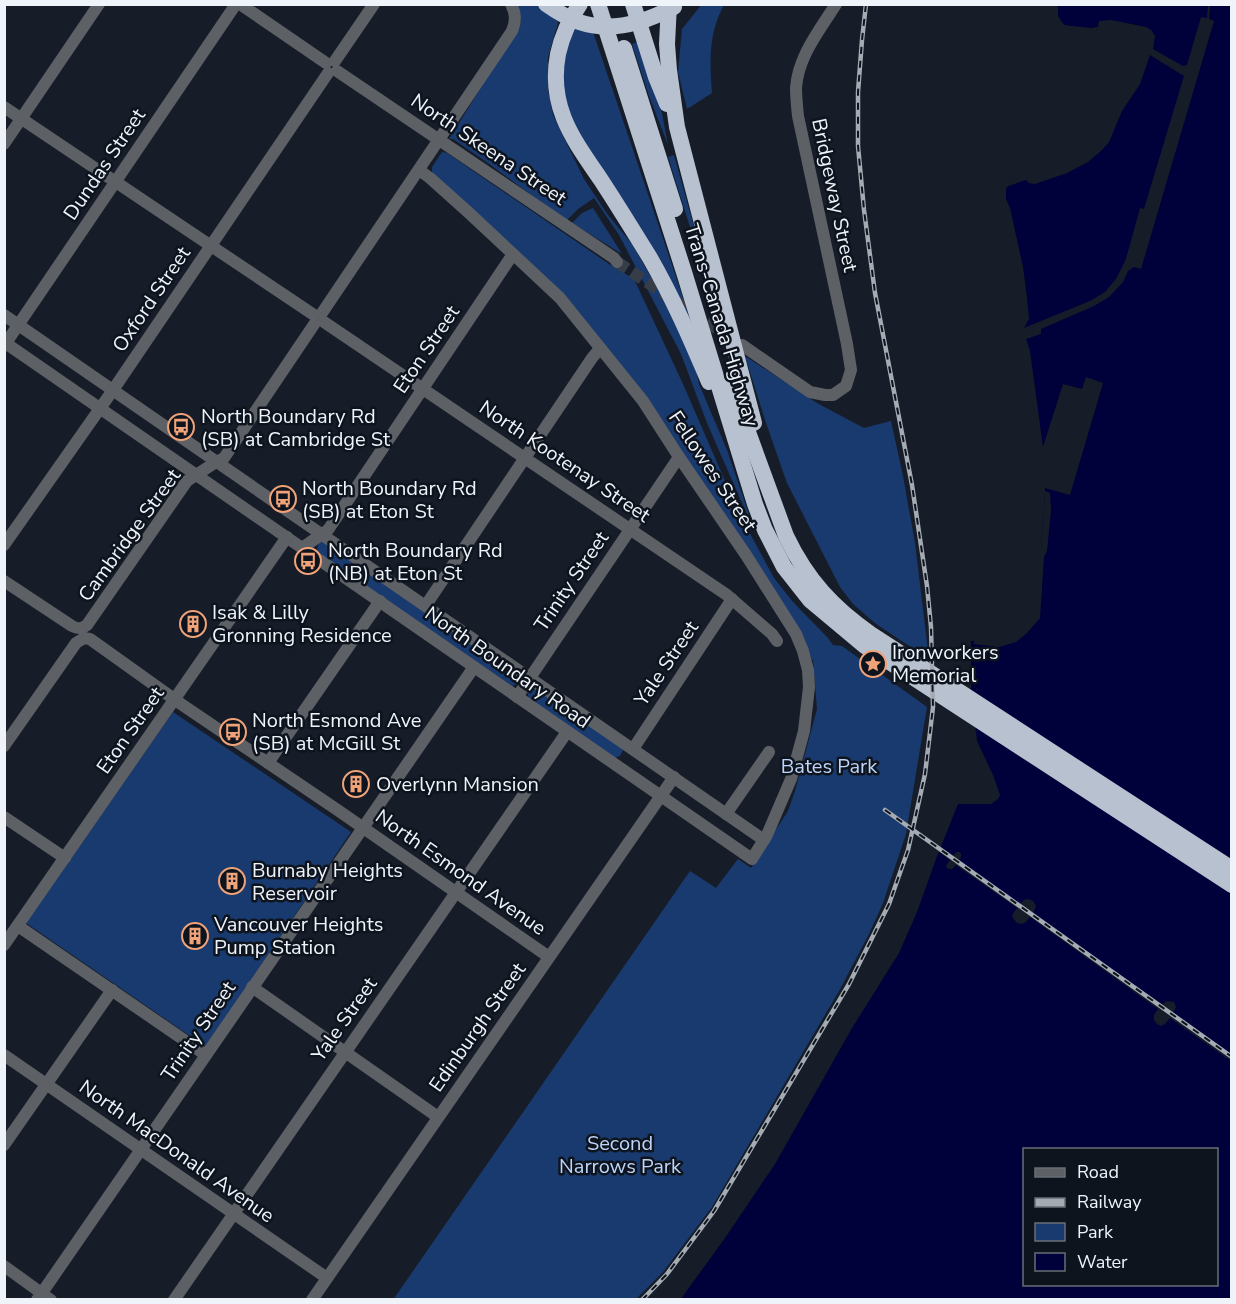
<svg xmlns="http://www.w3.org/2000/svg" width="1236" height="1304" font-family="'Nunito Sans',sans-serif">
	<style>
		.green { fill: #193a6e }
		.water { fill: #00003a; fill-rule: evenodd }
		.pier { fill: #171d28; fill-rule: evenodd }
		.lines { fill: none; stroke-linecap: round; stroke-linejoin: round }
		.minor-tunnel { stroke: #373d48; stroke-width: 12; stroke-dasharray: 12 6; stroke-linecap: butt }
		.minor { stroke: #5d6166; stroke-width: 12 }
		.highway { stroke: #b8c1cf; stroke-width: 16 }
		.rail-casing { stroke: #a5abb3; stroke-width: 4.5 }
		.rail { stroke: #0e141e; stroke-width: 2; stroke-dasharray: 7; stroke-linecap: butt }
		.labels { text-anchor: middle; stroke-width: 5; stroke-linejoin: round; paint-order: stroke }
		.street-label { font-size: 20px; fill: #eff4fb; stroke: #0e141e }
		.poi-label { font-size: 20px; fill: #eff4fb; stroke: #0e141e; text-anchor: start }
		.park-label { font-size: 20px; fill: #bed5f9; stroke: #0e141e }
	</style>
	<rect width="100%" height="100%" fill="#171d28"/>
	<g class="green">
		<path d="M702,4L724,5C708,34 710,61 712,93L687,109L678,72L682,29Z"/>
		<polygon points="518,5 539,5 558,19 558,23 548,57 548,90 553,115 584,179 608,215 632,244 666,303 695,364 699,384 727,450 756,535 707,423 681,354 619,235 594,198 578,209 566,221 488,163 453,139 449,139 492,70 519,29 521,20"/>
		<polygon points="574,27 592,29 694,330 582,140 570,116 564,92 564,58"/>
		<polygon points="640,41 662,113 668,145 649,96 632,44"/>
		<polygon points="442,152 447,153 609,264 634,279 683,384 729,490 747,528 774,578 793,602 827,637 833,645 842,646 927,707 906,834 883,903 869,934 839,991 712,1207 663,1272 636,1299 393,1300 690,871 716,888 738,859 751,868 788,811 795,791 817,709 813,660 812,660 804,638 634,383 432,173 432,167"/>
		<polygon points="674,155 705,266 704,267 689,224 668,157"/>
		<polygon points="593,208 622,254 572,223 582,213"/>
		<polygon points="745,356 817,403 864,428 891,421 903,476 915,543 929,659 876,624 853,604 840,587 787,483 765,420"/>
		<polygon points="322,541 519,676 517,684 512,686 317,552 318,544"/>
		<polygon points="531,686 624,748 620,756 615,758 529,698 527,692"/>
		<polygon points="173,712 351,832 206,1047 26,923"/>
	</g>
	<path class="water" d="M1057,5H1231V1299L680,1300L725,1238L775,1164L852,1028L899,953L917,912L936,859L958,804H991L998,799L1000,795L993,775L977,741L971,692V641L998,640L1016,636L1028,626L1036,611L1039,551L1041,549L1045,494L1036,417L1022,327L1026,319L1019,261L1008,208L1005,200L1006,186L1024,177L1047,174L1079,160L1092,152L1103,140L1139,55L1143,39L1115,28L1083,29L1066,26L1058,19ZM1024,1150H1216V1284H1024Z"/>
	<g class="pier">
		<path d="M1208,5H1210L1209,19L1214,21L1141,269L1134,267L1128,271L1123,282L1109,297L1094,306L1041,329V334L1026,339L1030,351L1043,447L1063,384L1082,389L1086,377L1103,383L1070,495L1045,488V491L1050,493L1051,510L1047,551L1044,557L1040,618L1026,634L1016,642L999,647L974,644L973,643L976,640L1014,634L1024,627L1032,615L1038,551L1041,549L1045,494L1041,491L1039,480L1040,476L1035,416L1028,395L1023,364L1020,329L1025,317L1019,280L1016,268L1017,256L1006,214V205L1003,198L1002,188L1024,174L1032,175L1047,173L1081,158L1092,151L1101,142L1121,92L1136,60L1140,49L1139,48L1142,41L1136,37L1123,32L1095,29L1080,30L1069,29L1061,26L1056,20L1055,12L1058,6V16L1061,21L1064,25L1072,26L1091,28L1098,27L1099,21L1111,20L1146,27L1151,30L1155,36L1153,49L1183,66L1187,65L1201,17L1207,18ZM1150,55L1184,76L1144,209L1140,208L1126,259L1116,279L1105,292L1090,301L1024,328L1029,319L1027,298L1023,267L1010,208L1006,199V189L1008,186L1026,180L1029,183L1035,184L1067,173L1088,162L1102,150L1109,142L1122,111L1140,84Z"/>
		<polygon points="938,845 953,856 956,852 960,852 961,854 961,857 959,860 1020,904 1024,900 1028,899 1033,901 1036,906 1033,913 1161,1005 1167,1001 1174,1002 1176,1007 1173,1013 1231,1055 1231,1061 1170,1018 1165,1024 1161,1026 1157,1024 1154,1020 1154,1015 1158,1009 1030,917 1026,922 1022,924 1017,923 1013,918 1012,915 1017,908 956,865 952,869 948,869 946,866 950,860 936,850"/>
	</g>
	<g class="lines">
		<polyline class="minor-tunnel" points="617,262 734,340"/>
		<g class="minor">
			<polyline points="240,4 326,63"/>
			<polyline points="335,61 374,4"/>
			<polyline points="337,71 614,258 617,262"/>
			<polyline points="4,107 314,315"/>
			<polyline points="4,144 99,4"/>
			<path d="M322,313L512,31C516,21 516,14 511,4"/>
			<polyline points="4,315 764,840"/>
			<polyline points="324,322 727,595 772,634 777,641"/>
			<polyline points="4,342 752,859 767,835 791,779 804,731 809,687 808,670 803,651 796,634 746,555 679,457 643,401 560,298 468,212 430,178 419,170"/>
			<path d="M742,345L810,392L825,395H833L846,386L851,370L847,344L798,116C797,106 796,97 796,88C798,56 820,30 836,4"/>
			<polyline points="4,346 236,4"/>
			<polyline points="4,545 113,390 328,73"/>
			<polyline points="302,548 328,530 513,254"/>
			<path d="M4,581L72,626C78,629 82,629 87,625L187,481L216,462L224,458L315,323"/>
			<polyline points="426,605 592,358 597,352 601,349"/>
			<polyline points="517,697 679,457"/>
			<polyline points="4,746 76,643 84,638 90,639 181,704 339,811 549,957"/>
			<polyline points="633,749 732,599"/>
			<polyline points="268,763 380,601"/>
			<polyline points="726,814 769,752"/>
			<polyline points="4,817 65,858"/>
			<polyline points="18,926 206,1055"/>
			<polyline points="4,945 287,537"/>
			<polyline points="252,987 438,1117"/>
			<polyline points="4,1055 327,1278"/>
			<polyline points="4,1145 112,990"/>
			<polyline points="4,1266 51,1300"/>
			<polyline points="37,1300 474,667"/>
			<polyline points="174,1300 567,732"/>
			<polyline points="312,1300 674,777"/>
		</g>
		<g class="highway">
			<path d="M546,4C556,11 567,18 579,22C611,33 646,22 674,7"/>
			<path d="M580,4C569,20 562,36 558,54C548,107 573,139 601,180C618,206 634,232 650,258C673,298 691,340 709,382"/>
			<polyline points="598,4 684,272 755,504 765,530 784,567 810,600 865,646 1232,885"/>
			<polyline points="633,4 656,77 667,104"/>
			<polyline points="669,4 667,44 669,70 677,127 754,423"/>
			<polyline points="624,48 675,209"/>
			<path d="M730,383L786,536C807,580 833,608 872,635L1232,869"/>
		</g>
		<defs>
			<g id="rail">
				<polyline points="885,810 1232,1057"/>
				<polyline points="642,1300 667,1274 714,1211 849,984 889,904 908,850 925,774 933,707 931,627 927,586 912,485 875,293 864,210 858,146 858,92 862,40 866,4"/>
			</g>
		</defs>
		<use href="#rail" class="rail-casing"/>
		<use href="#rail" class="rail"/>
	</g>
	<defs>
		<symbol id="bus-ring" viewBox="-11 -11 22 22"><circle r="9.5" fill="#0e141e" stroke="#f0a278" stroke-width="1.5"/><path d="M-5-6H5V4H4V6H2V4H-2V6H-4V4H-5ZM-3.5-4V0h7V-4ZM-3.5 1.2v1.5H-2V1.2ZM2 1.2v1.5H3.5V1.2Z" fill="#f0a278"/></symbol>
		<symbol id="building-ring" viewBox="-11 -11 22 22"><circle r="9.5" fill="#0e141e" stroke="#f0a278" stroke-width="1.5"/><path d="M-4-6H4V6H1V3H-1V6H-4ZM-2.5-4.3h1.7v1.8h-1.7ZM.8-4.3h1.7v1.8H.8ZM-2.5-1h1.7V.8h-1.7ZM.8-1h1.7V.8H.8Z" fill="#f0a278"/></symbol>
		<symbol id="sight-ring" viewBox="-11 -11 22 22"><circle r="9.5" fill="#0e141e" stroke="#f0a278" stroke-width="1.5"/><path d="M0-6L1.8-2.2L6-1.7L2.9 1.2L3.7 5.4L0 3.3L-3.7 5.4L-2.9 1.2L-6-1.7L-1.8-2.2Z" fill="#f0a278"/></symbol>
	</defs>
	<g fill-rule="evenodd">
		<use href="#bus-ring" x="166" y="412" width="30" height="30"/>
		<use href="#bus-ring" x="268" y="484" width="30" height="30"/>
		<use href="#bus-ring" x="293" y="546" width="30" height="30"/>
		<use href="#building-ring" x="178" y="609" width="30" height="30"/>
		<use href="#sight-ring" x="858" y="649" width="30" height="30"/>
		<use href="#bus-ring" x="218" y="717" width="30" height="30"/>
		<use href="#building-ring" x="341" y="769" width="30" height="30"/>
		<use href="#building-ring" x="217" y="866" width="30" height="30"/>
		<use href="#building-ring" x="180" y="921" width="30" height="30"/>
	</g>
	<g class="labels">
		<g class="street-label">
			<text transform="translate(489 149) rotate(34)" y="7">North Skeena Street</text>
			<text transform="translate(104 164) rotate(-56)" y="7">Dundas Street</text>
			<text transform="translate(835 195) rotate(78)" y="7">Bridgeway Street</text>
			<text transform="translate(151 299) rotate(-56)" y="7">Oxford Street</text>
			<text transform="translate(722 325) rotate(73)" y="7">Trans-Canada Highway</text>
			<text transform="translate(426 349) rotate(-56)" y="7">Eton Street</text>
			<text transform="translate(565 461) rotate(34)" y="7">North Kootenay Street</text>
			<text transform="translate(713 471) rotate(56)" y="7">Fellowes Street</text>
			<text transform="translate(129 535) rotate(-54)" y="7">Cambridge Street</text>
			<text transform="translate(571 581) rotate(-56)" y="7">Trinity Street</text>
			<text transform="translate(666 663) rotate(-56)" y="7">Yale Street</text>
			<text transform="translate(508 667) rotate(35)" y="7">North Boundary Road</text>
			<text transform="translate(130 730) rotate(-55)" y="7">Eton Street</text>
			<text transform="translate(461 872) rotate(35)" y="7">North Esmond Avenue</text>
			<text transform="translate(344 1019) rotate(-55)" y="7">Yale Street</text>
			<text transform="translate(477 1027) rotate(-55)" y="7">Edinburgh Street</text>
			<text transform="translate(198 1031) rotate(-56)" y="7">Trinity Street</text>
			<text transform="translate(177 1151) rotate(35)" y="7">North MacDonald Avenue</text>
		</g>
		<g class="poi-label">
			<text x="201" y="423">North Boundary Rd<tspan x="201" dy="23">(SB) at Cambridge St</tspan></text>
			<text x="302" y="495">North Boundary Rd<tspan x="302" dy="23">(SB) at Eton St</tspan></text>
			<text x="328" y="557">North Boundary Rd<tspan x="328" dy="23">(NB) at Eton St</tspan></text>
			<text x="212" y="619">Isak &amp; Lilly<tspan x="212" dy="23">Gronning Residence</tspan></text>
			<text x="892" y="659">Ironworkers<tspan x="892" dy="23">Memorial</tspan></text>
			<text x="252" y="727">North Esmond Ave<tspan x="252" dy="23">(SB) at McGill St</tspan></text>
			<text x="376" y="791">Overlynn Mansion</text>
			<text x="252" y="877">Burnaby Heights<tspan x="252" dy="23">Reservoir</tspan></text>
			<text x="214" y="931">Vancouver Heights<tspan x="214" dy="23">Pump Station</tspan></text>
		</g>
		<g class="park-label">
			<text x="829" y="773">Bates Park</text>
			<text x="620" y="1150">Second<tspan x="620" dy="23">Narrows Park</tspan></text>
		</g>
	</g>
	<rect width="1236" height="1304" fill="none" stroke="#eff4fb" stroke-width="12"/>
	<rect x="1023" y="1148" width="195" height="138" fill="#0e141e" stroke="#686e76" stroke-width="1.5"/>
	<rect x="1035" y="1168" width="30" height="9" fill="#5d6166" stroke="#686e76" stroke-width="1.5"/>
	<text x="1077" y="1178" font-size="18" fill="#eff4fb">Road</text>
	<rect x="1035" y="1198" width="30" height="9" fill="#a5abb3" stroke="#686e76" stroke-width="1.5"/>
	<text x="1077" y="1208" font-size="18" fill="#eff4fb">Railway</text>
	<rect x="1035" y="1223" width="30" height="18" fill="#193a6e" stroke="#686e76" stroke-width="1.5"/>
	<text x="1077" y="1238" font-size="18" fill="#eff4fb">Park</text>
	<rect x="1035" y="1253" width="30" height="18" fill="#00003a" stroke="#686e76" stroke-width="1.5"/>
	<text x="1077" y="1268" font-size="18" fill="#eff4fb">Water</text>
</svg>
